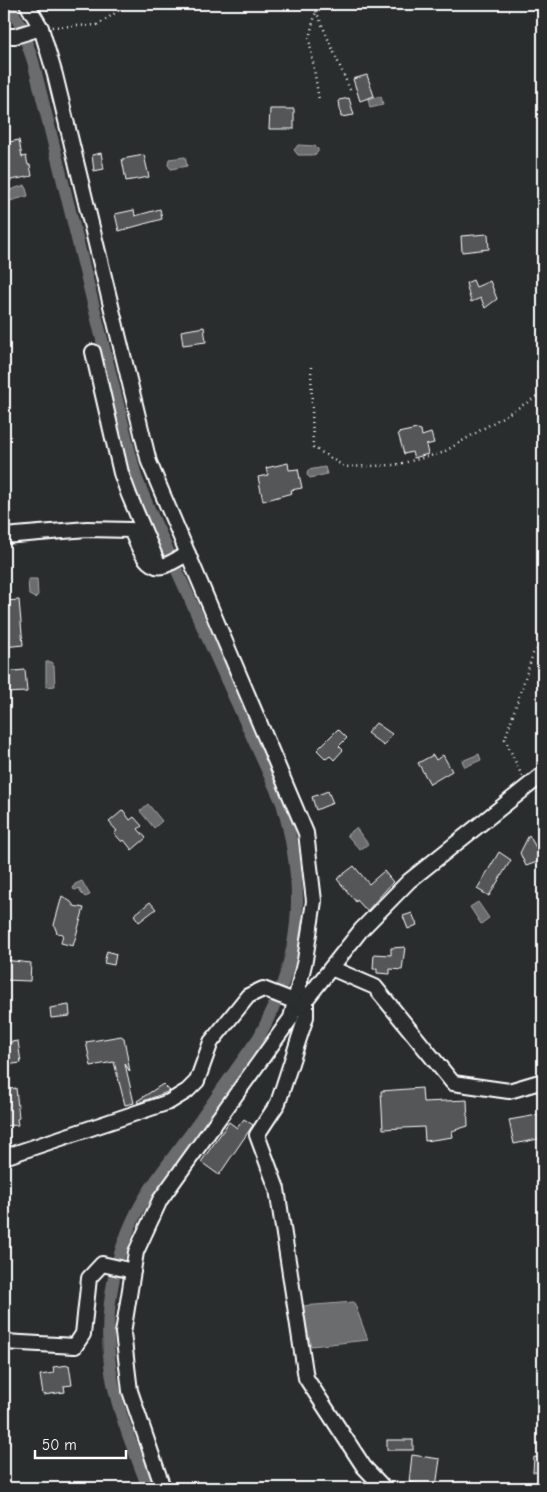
<svg xmlns="http://www.w3.org/2000/svg" width="547" height="1492" font-family="'Comic Neue',sans-serif">
	<style>
		.water { fill: #6a6c6d; stroke: #a6a7a7 }
		.lines { fill: none; stroke-linecap: round; stroke-linejoin: round }
		.canal { stroke: #6a6c6d; stroke-width: 12 }
		.building { fill: #555758; stroke: #fff }
		.minor-casing { stroke: #fff; stroke-width: 18 }
		.path { stroke: #fff; stroke-width: 2.5; stroke-dasharray: 1 4; stroke-linecap: butt }
		.minor { stroke: #2a2d2e; stroke-width: 14 }
	</style>
	<rect width="100%" height="100%" fill="#2a2d2e"/>
	<filter id="ink" filterUnits="userSpaceOnUse"><feTurbulence type="fractalNoise" baseFrequency=".02" numOctaves="2"/><feDisplacementMap in="SourceGraphic" scale="10" xChannelSelector="R" yChannelSelector="G"/><feConvolveMatrix kernelMatrix="1 2 1 2 8 2 1 2 1" color-interpolation-filters="sRGB"/></filter>
	<g filter="url(#ink)">
		<g class="water">
			<polygon points="381,96 383,105 370,108 368,99"/>
			<polygon points="298,145 315,146 318,149 318,152 314,155 298,155 294,150"/>
			<polygon points="185,157 187,166 171,169 168,165 169,159"/>
			<polygon points="25,185 28,196 10,201 7,191"/>
			<polygon points="325,467 327,474 310,478 307,475 308,470"/>
			<polygon points="28,579 37,579 38,595 35,598 29,595"/>
			<polygon points="46,662 52,662 52,666 54,666 55,686 46,687"/>
			<polygon points="479,754 481,760 465,767 462,761"/>
			<polygon points="148,804 162,821 154,828 140,811"/>
			<polygon points="356,828 368,844 360,850 347,835"/>
			<polygon points="82,881 90,895 85,897 81,893 79,888 76,890 73,889 75,884"/>
			<polygon points="478,902 489,918 481,924 470,907"/>
			<polygon points="354,1302 368,1340 311,1346 302,1306"/>
		</g>
		<g class="lines">
			<path class="canal" d="M8,4L21,26L33,61L136,477L150,511L282,803C307,890 302,957 259,1037C236,1069 214,1101 191,1133C176,1153 160,1173 147,1194C116,1243 103,1308 110,1365C115,1408 134,1449 148,1488"/>
		</g>
		<g class="building">
			<polygon points="367,75 374,96 360,101 353,79"/>
			<polygon points="349,98 354,115 341,117 339,100"/>
			<polygon points="270,109 294,109 294,129 269,129"/>
			<polygon points="19,140 22,157 26,156 28,165 30,165 32,176 6,181 4,170 4,143"/>
			<polygon points="101,153 104,169 94,171 92,155"/>
			<polygon points="144,155 149,177 126,181 122,159"/>
			<polygon points="160,209 162,219 119,231 115,214 134,210 135,216"/>
			<polygon points="488,234 489,249 462,252 461,236"/>
			<polygon points="473,280 476,287 490,281 497,299 485,308 481,298 471,302 466,283"/>
			<polygon points="204,327 206,342 183,345 181,331"/>
			<polygon points="417,429 421,430 422,436 431,433 434,443 426,445 428,454 414,458 412,452 404,454 398,433"/>
			<polygon points="288,463 289,470 298,469 302,488 291,490 292,493 263,501 258,477 268,475 266,468"/>
			<polygon points="19,600 23,645 4,647 4,601"/>
			<polygon points="25,670 27,692 4,693 4,672"/>
			<polygon points="376,723 392,734 384,746 367,733"/>
			<polygon points="338,729 347,738 339,746 343,750 334,760 330,756 326,759 317,750"/>
			<polygon points="433,755 436,760 443,755 452,771 430,784 418,763"/>
			<polygon points="328,791 333,803 316,810 312,797"/>
			<polygon points="123,810 130,820 134,817 142,826 138,829 146,838 132,850 124,840 122,842 114,833 117,831 109,822"/>
			<polygon points="529,835 543,860 526,866 520,853"/>
			<polygon points="499,852 511,860 489,896 477,889"/>
			<polygon points="354,866 369,884 384,871 393,882 367,911 357,900 356,902 337,879"/>
			<polygon points="62,896 71,902 74,906 84,908 73,946 61,943 63,934 57,933 54,925"/>
			<polygon points="150,902 156,909 139,922 134,915"/>
			<polygon points="412,913 417,925 408,929 403,916"/>
			<polygon points="405,947 402,970 390,969 390,974 377,973 377,969 373,969 374,954 391,955 391,948"/>
			<polygon points="107,951 116,954 114,965 104,963"/>
			<polygon points="4,960 31,963 30,981 4,980"/>
			<polygon points="69,1005 70,1016 51,1018 50,1008"/>
			<polygon points="121,1036 124,1038 130,1072 125,1064 134,1103 125,1105 114,1062 91,1066 86,1042"/>
			<polygon points="18,1041 21,1063 5,1065 4,1043"/>
			<polygon points="163,1084 170,1091 138,1103 137,1101"/>
			<polygon points="16,1088 19,1118 17,1119 18,1125 4,1126 4,1090"/>
			<polygon points="422,1088 423,1102 467,1100 468,1126 452,1131 453,1137 425,1141 424,1127 383,1129 381,1091"/>
			<polygon points="543,1114 543,1138 514,1144 509,1120"/>
			<polygon points="244,1119 253,1125 219,1175 201,1162 229,1122 237,1128"/>
			<polygon points="69,1365 72,1385 64,1386 65,1392 43,1395 40,1375 54,1373 53,1367"/>
			<rect x="387" y="1440" width="26" height="10"/>
			<polygon points="412,1455 440,1459 436,1487 409,1482"/>
			<polygon points="534,1457 543,1458 543,1473 533,1472"/>
		</g>
		<g class="lines">
			<defs>
				<g id="minor">
					<polyline points="27,4 41,28 55,75 149,462 306,833 314,901 305,960 291,1018 160,1200 136,1252 123,1333 130,1391 163,1488"/>
					<polyline points="4,36 15,36 41,28"/>
					<polyline points="93,352 121,473 129,495 159,566"/>
					<path d="M4,536L87,529L131,530C137,543 145,570 163,566C171,564 180,557 188,554"/>
					<polyline points="331,968 375,987 453,1083 509,1091 543,1081"/>
					<polyline points="306,999 306,1017 278,1103 257,1135 277,1189 306,1378 364,1467 384,1488"/>
					<polyline points="301,1006 361,930 409,881 543,774"/>
					<polyline points="4,1157 169,1102 187,1091 197,1081 211,1042 248,996 263,989 294,1001"/>
					<polyline points="4,1342 75,1346 83,1334 89,1278 102,1264 133,1271"/>
				</g>
			</defs>
			<use href="#minor" class="minor-casing"/>
			<g class="path">
				<polyline points="318,4 309,38 319,100"/>
				<polyline points="316,11 351,92"/>
				<polyline points="52,27 97,25 129,4"/>
				<polyline points="311,367 313,447 345,467 395,465 442,453 543,393"/>
				<polyline points="522,776 505,739 533,654 543,643"/>
			</g>
			<use href="#minor" class="minor"/>
		</g>
	</g>
	<rect width="547" height="1492" fill="none" stroke="#2a2d2e" stroke-width="20"/>
	<rect x="10" y="10" width="527" height="1472" fill="none" stroke="#fff" stroke-width="2" filter="url(#ink)"/>
	<path d="M35 1450v8h91v-8" fill="none" stroke="#ffffff" stroke-width="2.5"/>
	<text x="42" y="1450" font-size="15" fill="#ffffff" stroke="#2a2d2e" stroke-width="4" paint-order="stroke">50 m</text>
</svg>
